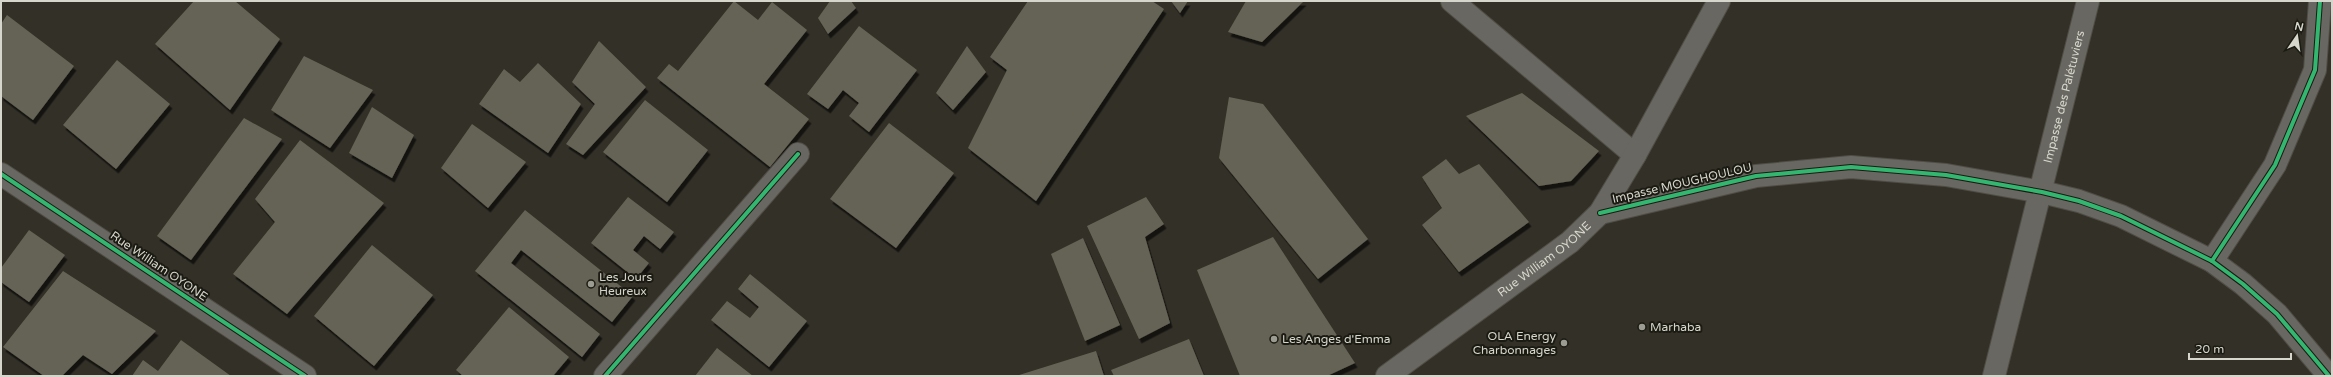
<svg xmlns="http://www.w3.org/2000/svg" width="2333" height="377" font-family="'Varela Round',sans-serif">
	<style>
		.building { fill: #656355; filter: url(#shadow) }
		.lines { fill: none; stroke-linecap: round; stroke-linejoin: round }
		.minor-casing { stroke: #4f4d45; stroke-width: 24 }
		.tertiary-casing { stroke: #4f4d45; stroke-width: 24 }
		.minor { stroke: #696761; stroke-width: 22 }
		.tertiary { stroke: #696761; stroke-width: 22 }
		.cycleway-casing { stroke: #1c1b13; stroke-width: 6 }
		.cycleway { stroke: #33b770; stroke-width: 4 }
		.poi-dot { fill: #9d9c92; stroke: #1c1b13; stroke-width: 1.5 }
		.labels { text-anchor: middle; stroke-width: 4; stroke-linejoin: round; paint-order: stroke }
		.street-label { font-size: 12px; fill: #d7d6cc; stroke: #1c1b13 }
		.poi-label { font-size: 12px; fill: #d7d6cc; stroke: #1c1b13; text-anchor: start }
	</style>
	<defs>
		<filter id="shadow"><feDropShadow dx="2.5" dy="4.5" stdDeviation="0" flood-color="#0009"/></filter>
	</defs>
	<rect width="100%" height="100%" fill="#323027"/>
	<g class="building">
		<polygon points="194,1 235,1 280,39 230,110 155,44"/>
		<polygon points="734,1 758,20 772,2 807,30 764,84 809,119 770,167 657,78 669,64 678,71"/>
		<polygon points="830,1 851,1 856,8 828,34 818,18"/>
		<polygon points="1028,1 1152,1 1164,9 1036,201 968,148 1007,70 990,57"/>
		<polygon points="1171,1 1188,1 1180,13"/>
		<polygon points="1246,1 1304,1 1262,42 1228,32"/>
		<polygon points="7,15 74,66 33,120 1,96 1,24"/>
		<polygon points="859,26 917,70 869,132 849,116 859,103 843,90 828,109 807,94"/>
		<polygon points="599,41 646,87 583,155 566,144 595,104 572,82"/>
		<polygon points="967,46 986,72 953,110 936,93"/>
		<polygon points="304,56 373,90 330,148 271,110"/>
		<polygon points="117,60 170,104 116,169 63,125"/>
		<polygon points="538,63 581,104 548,153 479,104 504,69 520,82"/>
		<polygon points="1522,93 1599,151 1571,181 1539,186 1466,116"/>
		<polygon points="1229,97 1263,104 1368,239 1318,279 1219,158"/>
		<polygon points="645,100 708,150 667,202 603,152"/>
		<polygon points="372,107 414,135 392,178 349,153"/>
		<polygon points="244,118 282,139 191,260 157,236"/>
		<polygon points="889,123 954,173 896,248 830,199"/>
		<polygon points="472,124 526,162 488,208 441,168"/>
		<polygon points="300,140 384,203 287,314 233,274 275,222 255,199"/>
		<polygon points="1446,159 1459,174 1479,164 1529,222 1459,272 1422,225 1442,208 1422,177"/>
		<polygon points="628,197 674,232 660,249 644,236 633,250 649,263 636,279 591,243"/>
		<polygon points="1146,197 1164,224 1145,237 1170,323 1139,339 1087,226"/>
		<polygon points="525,210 633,296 612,322 521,250 511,263 600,334 582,357 475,271"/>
		<polygon points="29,230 65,255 29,302 1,282 1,268"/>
		<polygon points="1273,237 1355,363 1327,376 1240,376 1197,270"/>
		<polygon points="1083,238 1120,325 1085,341 1051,254"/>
		<polygon points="372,245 433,295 374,366 314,316"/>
		<polygon points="63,271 156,331 112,374 83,355 62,376 44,376 3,347"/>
		<polygon points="750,274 807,321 769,367 711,320 727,301 750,318 759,307 738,289"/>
		<polygon points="509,307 569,357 553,376 463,376 456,370"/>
		<polygon points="1189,339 1204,376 1114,376 1111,370"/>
		<polygon points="181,340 231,376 132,376 143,360 158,371"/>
		<polygon points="717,348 753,376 695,376"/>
		<polygon points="1096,351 1104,376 1016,376"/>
	</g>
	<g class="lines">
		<defs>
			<g id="minor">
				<polyline points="1452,1 1635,155"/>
				<polyline points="1600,213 1756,176 1851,167 1946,175 2042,192 2079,201 2121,216 2212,261 2243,284 2277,314 2329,376"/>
				<polyline points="2212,261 2275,165 2315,70 2320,1"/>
				<polyline points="605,376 798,154"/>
				<path id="s1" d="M1994,376L2088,1"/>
			</g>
			<g id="tertiary">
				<polyline points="1,174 305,376"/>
				<path id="s2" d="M1387,376L1570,242L1600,213L1635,155L1719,1"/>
			</g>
		</defs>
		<use href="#minor" class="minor-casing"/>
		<use href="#tertiary" class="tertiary-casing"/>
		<use href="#minor" class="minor"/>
		<use href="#tertiary" class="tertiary"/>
		<defs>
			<g id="cycleway">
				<polyline points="1,174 305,376"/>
				<polyline points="1600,213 1756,176 1851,167 1946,175 2042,192 2079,201 2121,216 2212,261 2243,284 2277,314 2329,376"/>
				<polyline points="2212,261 2275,165 2315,70 2320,1"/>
				<polyline points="605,376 798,154"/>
			</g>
		</defs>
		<use href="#cycleway" class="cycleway-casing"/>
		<use href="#cycleway" class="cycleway"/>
	</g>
	<g class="poi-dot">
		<circle cx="591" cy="284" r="4"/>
		<circle cx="1642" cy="327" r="4"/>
		<circle cx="1274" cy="339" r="4"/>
		<circle cx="1564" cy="343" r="4"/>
	</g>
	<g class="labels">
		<g class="street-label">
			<text dy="4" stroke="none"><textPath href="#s1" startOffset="288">Impasse des Palétuviers</textPath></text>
			<text transform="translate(1682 183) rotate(-13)" y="4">Impasse MOUGHOULOU</text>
			<text dy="4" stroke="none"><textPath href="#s2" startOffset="196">Rue William OYONE</textPath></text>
			<text transform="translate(159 266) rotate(34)" y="4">Rue William OYONE</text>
		</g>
		<g class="poi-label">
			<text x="599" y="281">Les Jours<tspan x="599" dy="14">Heureux</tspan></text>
			<text x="1650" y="331">Marhaba</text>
			<text x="1556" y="340" text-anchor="end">OLA Energy<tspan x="1556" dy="14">Charbonnages</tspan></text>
			<text x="1282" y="343">Les Anges d'Emma</text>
		</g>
	</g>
	<rect width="2333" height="377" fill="none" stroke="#d7d6cc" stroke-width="4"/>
	<g transform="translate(2297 36) rotate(13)" stroke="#1c1b13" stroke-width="3" paint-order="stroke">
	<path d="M0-3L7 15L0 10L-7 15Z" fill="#d7d6cc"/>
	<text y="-6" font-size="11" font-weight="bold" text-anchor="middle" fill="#d7d6cc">N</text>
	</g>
	<path d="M2189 353v6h102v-6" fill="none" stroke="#d7d6cc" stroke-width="2"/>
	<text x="2195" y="353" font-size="12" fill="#d7d6cc" stroke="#1c1b13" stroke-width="3" paint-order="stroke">20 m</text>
</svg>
